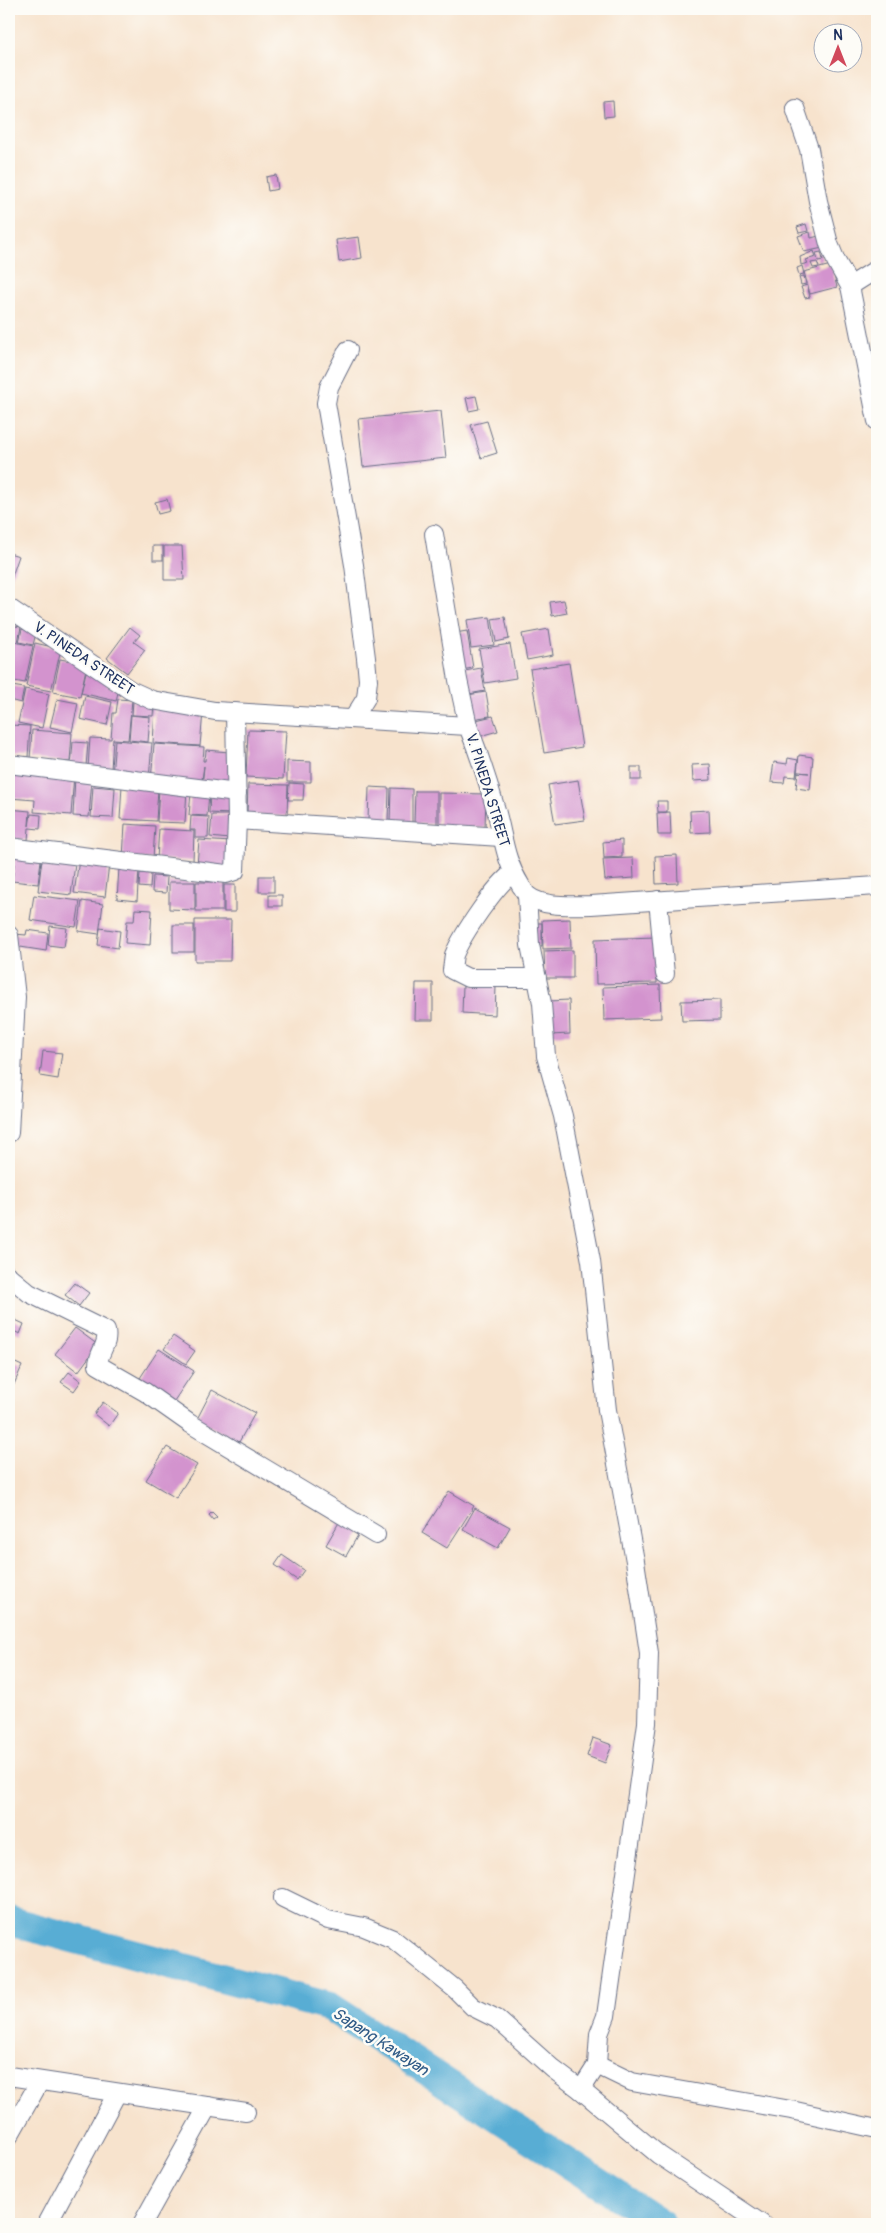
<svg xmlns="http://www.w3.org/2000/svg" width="886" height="2233" font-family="Pangolin,sans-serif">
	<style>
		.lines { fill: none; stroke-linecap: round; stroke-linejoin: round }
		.river { stroke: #58add4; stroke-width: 30 }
		.building { fill: #d393ce }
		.minor-casing { stroke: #686e85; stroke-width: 20 }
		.minor { stroke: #fff; stroke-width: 18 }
		.labels { text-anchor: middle; stroke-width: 5; stroke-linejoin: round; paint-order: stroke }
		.street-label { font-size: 15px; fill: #1b2f5e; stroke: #fdfcf7 }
		.water-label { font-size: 16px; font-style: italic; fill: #305b87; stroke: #fdfcf7 }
	</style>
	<rect width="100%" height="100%" fill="#fdfcf7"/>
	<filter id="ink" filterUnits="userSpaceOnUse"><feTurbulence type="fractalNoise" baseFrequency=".02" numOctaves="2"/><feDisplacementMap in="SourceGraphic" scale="10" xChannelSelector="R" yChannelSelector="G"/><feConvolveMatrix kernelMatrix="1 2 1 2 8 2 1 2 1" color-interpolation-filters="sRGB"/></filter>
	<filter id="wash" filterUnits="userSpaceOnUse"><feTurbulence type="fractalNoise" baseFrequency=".0096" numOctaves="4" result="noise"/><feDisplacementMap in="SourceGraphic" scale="20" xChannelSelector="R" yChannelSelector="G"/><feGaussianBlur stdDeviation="1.12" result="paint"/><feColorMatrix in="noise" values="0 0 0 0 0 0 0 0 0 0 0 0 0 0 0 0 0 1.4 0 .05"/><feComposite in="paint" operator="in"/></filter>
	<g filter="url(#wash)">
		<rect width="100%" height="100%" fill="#f7e3cd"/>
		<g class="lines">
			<polyline class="river" points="9,1921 330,2007 661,2224"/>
		</g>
		<g id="blocks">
			<g class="building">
				<polygon points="613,101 614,116 604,117 603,102"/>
				<polygon points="276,175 278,189 268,191 266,177"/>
				<polygon points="806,224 808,231 799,233 797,227"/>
				<polygon points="810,232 811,238 819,236 823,248 804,252 798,236"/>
				<polygon points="359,237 362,258 339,262 336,240"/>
				<polygon points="814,251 816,257 806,260 808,263 801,265 800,257"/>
				<polygon points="821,252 823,260 818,261 816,253"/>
				<polygon points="817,262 819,267 813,268 811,263"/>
				<polygon points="831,265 837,287 810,294 804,272"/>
				<polygon points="802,266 804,274 799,275 797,268"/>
				<polygon points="804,276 806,284 801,285 799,277"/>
				<polygon points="807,285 810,297 805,298 801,287"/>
				<polygon points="476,396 479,409 469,411 466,398"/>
				<polygon points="441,411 446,458 363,467 358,419"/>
				<polygon points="487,421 497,453 481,458 471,425"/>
				<polygon points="167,499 170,511 158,514 155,502"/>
				<rect x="153" y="546" width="10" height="14"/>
				<polygon points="164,546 182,546 184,580 164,580"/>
				<polygon points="9,553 19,556 9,585"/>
				<polygon points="564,600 567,613 552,616 550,602"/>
				<polygon points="490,617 494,645 471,648 467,620"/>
				<polygon points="505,617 509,639 496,642 492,619"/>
				<polygon points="9,625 21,627 18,642 9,640"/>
				<polygon points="130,627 140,635 134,642 145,650 127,673 107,658"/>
				<polygon points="22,629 36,633 33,645 19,642"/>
				<polygon points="549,629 553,655 527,660 522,634"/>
				<polygon points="467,631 473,668 461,670 455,633"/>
				<polygon points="10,641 33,646 25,683 9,680"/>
				<polygon points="35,643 61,649 51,691 26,686"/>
				<polygon points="510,644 516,678 485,683 479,649"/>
				<polygon points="60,659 87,664 80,697 53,692"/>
				<polygon points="569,663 582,747 544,753 530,669"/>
				<polygon points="481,668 485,691 469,694 465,671"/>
				<polygon points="86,672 109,677 107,686 119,688 116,701 81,693"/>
				<polygon points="12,686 24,688 21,703 9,700"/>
				<polygon points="25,689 49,694 42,728 18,723"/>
				<polygon points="486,692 490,716 472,719 467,695"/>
				<polygon points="85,696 112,702 107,725 80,719"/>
				<polygon points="57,699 78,703 72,732 50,727"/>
				<polygon points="118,699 132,700 128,740 113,739 111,769 88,768 90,738 111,739 113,713 116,713"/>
				<polygon points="133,701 154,703 153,716 132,715"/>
				<polygon points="155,708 203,712 200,746 153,743"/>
				<polygon points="131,715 150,717 148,742 129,740"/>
				<polygon points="493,716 498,731 476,737 472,721"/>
				<polygon points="9,725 30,726 28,757 9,756"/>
				<polygon points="32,730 72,733 70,762 30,759"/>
				<polygon points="248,730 286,731 283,779 246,777"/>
				<polygon points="115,740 152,743 149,779 112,776"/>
				<polygon points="73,742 88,743 86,766 71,766"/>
				<polygon points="154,744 204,747 203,761 205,761 206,750 229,752 230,790 202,788 204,766 201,786 151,781"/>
				<polygon points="799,755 813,757 810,790 796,788 798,772 809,773 797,772"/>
				<polygon points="788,758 798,760 796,777 785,776 784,783 771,782 774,762 787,764"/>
				<polygon points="287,761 311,762 311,782 287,782"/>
				<polygon points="710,764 711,780 693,781 692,765"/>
				<rect x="631" y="767" width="10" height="13"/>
				<polygon points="9,774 37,776 74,774 71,815 34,812 35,800 9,798"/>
				<polygon points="75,777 92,778 89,817 73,816"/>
				<polygon points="578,780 585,820 555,824 548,785"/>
				<polygon points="289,783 304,784 303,800 288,800"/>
				<polygon points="248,784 288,785 287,816 247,815"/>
				<polygon points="122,785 158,788 156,821 120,819"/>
				<polygon points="93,786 115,788 113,818 91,817"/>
				<polygon points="369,787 389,788 388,821 368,821"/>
				<polygon points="159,788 187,789 185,823 157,822"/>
				<polygon points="391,788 412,789 412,823 390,823"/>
				<polygon points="415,791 437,791 437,824 414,824"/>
				<polygon points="191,793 209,794 207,816 189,815"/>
				<polygon points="439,793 486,794 485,828 439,827"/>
				<polygon points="210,794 233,795 232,814 209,813"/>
				<polygon points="657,801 667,801 667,812 658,812"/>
				<polygon points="9,809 30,811 29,826 31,814 41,815 40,829 29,828 28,840 9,838"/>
				<polygon points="709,810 710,832 691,833 690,811"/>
				<polygon points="670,812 671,835 658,835 657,813"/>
				<polygon points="212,815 230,815 229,839 210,837"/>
				<polygon points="191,816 209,817 208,838 195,838 195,830 190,830"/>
				<polygon points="125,824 155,826 153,859 123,858"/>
				<polygon points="159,829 194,831 193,861 157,859"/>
				<polygon points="199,840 231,842 229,868 197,866"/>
				<polygon points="622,840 622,857 604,858 603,842"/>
				<polygon points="677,855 678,883 656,884 655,856"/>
				<polygon points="15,857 41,860 38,884 12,881"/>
				<polygon points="633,858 634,878 605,880 603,859"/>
				<polygon points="42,859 75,864 71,895 38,891"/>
				<polygon points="79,860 109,864 105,897 74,893"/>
				<polygon points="119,868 139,869 137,901 117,899"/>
				<polygon points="140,873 151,874 150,888 139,887"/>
				<polygon points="153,876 167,877 166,893 152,892"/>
				<rect x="259" y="876" width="15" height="16"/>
				<polygon points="169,882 195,882 195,910 169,909"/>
				<rect x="196" y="882" width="27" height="29"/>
				<rect x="224" y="885" width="11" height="27"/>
				<polygon points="34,895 80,901 76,927 30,920"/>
				<rect x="269" y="895" width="13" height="11"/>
				<polygon points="82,901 103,904 99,934 78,931"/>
				<polygon points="135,909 152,910 150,945 125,943 127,921 134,921"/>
				<polygon points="570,919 571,948 543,949 542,920"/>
				<polygon points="195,920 231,920 230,961 195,961"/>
				<polygon points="531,923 542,923 542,946 532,946"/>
				<rect x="173" y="925" width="21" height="27"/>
				<polygon points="50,926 67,928 64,947 48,945"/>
				<polygon points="100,928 120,931 118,948 98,945"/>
				<polygon points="27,930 48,933 46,951 14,946 15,934 26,935"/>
				<polygon points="656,937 657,983 596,984 595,939"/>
				<polygon points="573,950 573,978 545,978 544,951"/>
				<polygon points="416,983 433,983 433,1020 415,1020"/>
				<polygon points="463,985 496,986 495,1015 462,1013"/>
				<polygon points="660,985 661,1018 604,1020 603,987"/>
				<polygon points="569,1000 570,1034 550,1035 549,1001"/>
				<polygon points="720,1000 720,1020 682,1021 681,1001"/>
				<polygon points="43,1051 62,1053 58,1079 40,1076"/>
				<polygon points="75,1283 89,1293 79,1306 65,1295"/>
				<polygon points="9,1317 24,1324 20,1334 9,1329"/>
				<polygon points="75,1328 98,1345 78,1372 55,1354"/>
				<polygon points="173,1336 195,1351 186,1364 164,1349"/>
				<polygon points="159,1349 194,1371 174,1401 140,1378"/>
				<polygon points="9,1360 22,1366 12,1389 9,1387"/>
				<polygon points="69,1372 81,1381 74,1391 61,1382"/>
				<polygon points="212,1390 255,1413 239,1442 197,1419"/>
				<polygon points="103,1402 118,1413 109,1426 94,1414"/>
				<polygon points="167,1447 197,1465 176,1498 146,1480"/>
				<polygon points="449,1491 474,1506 447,1548 422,1533"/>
				<polygon points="475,1508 510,1527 498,1548 463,1529"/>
				<polygon points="212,1512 217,1517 213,1520 209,1515"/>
				<polygon points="341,1519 361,1530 346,1556 326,1545"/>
				<polygon points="282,1555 304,1570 297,1580 275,1565"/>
				<polygon points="593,1738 612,1745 605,1763 587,1756"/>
			</g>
		</g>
	</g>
	<g filter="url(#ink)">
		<use href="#blocks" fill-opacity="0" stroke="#686e85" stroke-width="1"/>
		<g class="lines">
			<defs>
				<g id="minor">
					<polyline points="795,108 809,149 818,201 829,244 836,261 850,286"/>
					<polyline points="877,269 850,286 877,421"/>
					<polyline points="348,350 329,387 326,403 354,565 366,658 368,680 366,698 353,719"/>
					<polyline points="434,534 458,680 468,726"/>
					<path d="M9,608L130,690L152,700L215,711L468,726C479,754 488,782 496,810C504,838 504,859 521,886C523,888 525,893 527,895C543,908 572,905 591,905L877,886"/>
					<polyline points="9,764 237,793"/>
					<polyline points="237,820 501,837"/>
					<polyline points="9,847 226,874 235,871 237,820 235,712"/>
					<path d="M513,873C496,884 462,935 454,955C453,959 453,965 452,970L468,978H537"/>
					<polyline points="658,900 665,974"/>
					<polyline points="9,935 16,997 9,1133"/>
					<path d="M9,1276L29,1293L106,1331C109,1345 98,1352 98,1365L145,1392L189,1423L376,1535"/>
					<polyline points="283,1898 328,1920 364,1927 393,1939 455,1989 473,2007 497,2019 553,2069 581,2090 597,2065 599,2034 606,2016 647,1723 649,1653 635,1561 607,1410 591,1261 563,1116 546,1056 542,1003 530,945 527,895"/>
					<polyline points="597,2065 632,2082 791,2110 877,2129"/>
					<polyline points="9,2076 246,2112"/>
					<polyline points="581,2090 659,2155 762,2224"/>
					<polyline points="9,2136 40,2081"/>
					<polyline points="47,2224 117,2093"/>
					<polyline points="142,2224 208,2106"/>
				</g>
			</defs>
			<use href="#minor" class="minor-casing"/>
			<use href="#minor" class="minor"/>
		</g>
	</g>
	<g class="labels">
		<g class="street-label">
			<text transform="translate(84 658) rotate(34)" y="5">V. PINEDA STREET</text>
			<text transform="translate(488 790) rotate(73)" y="5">V. PINEDA STREET</text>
		</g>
		<g class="water-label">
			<text transform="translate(381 2041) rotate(33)" y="6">Sapang Kawayan</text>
		</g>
	</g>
	<rect width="886" height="2233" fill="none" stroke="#fdfcf7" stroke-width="30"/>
	<g transform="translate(838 48)"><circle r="24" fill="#fdfcf7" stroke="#a3aaba"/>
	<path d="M0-4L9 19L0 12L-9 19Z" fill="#d1495b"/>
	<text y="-8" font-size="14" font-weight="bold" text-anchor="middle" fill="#1b2f5e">N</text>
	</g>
</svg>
